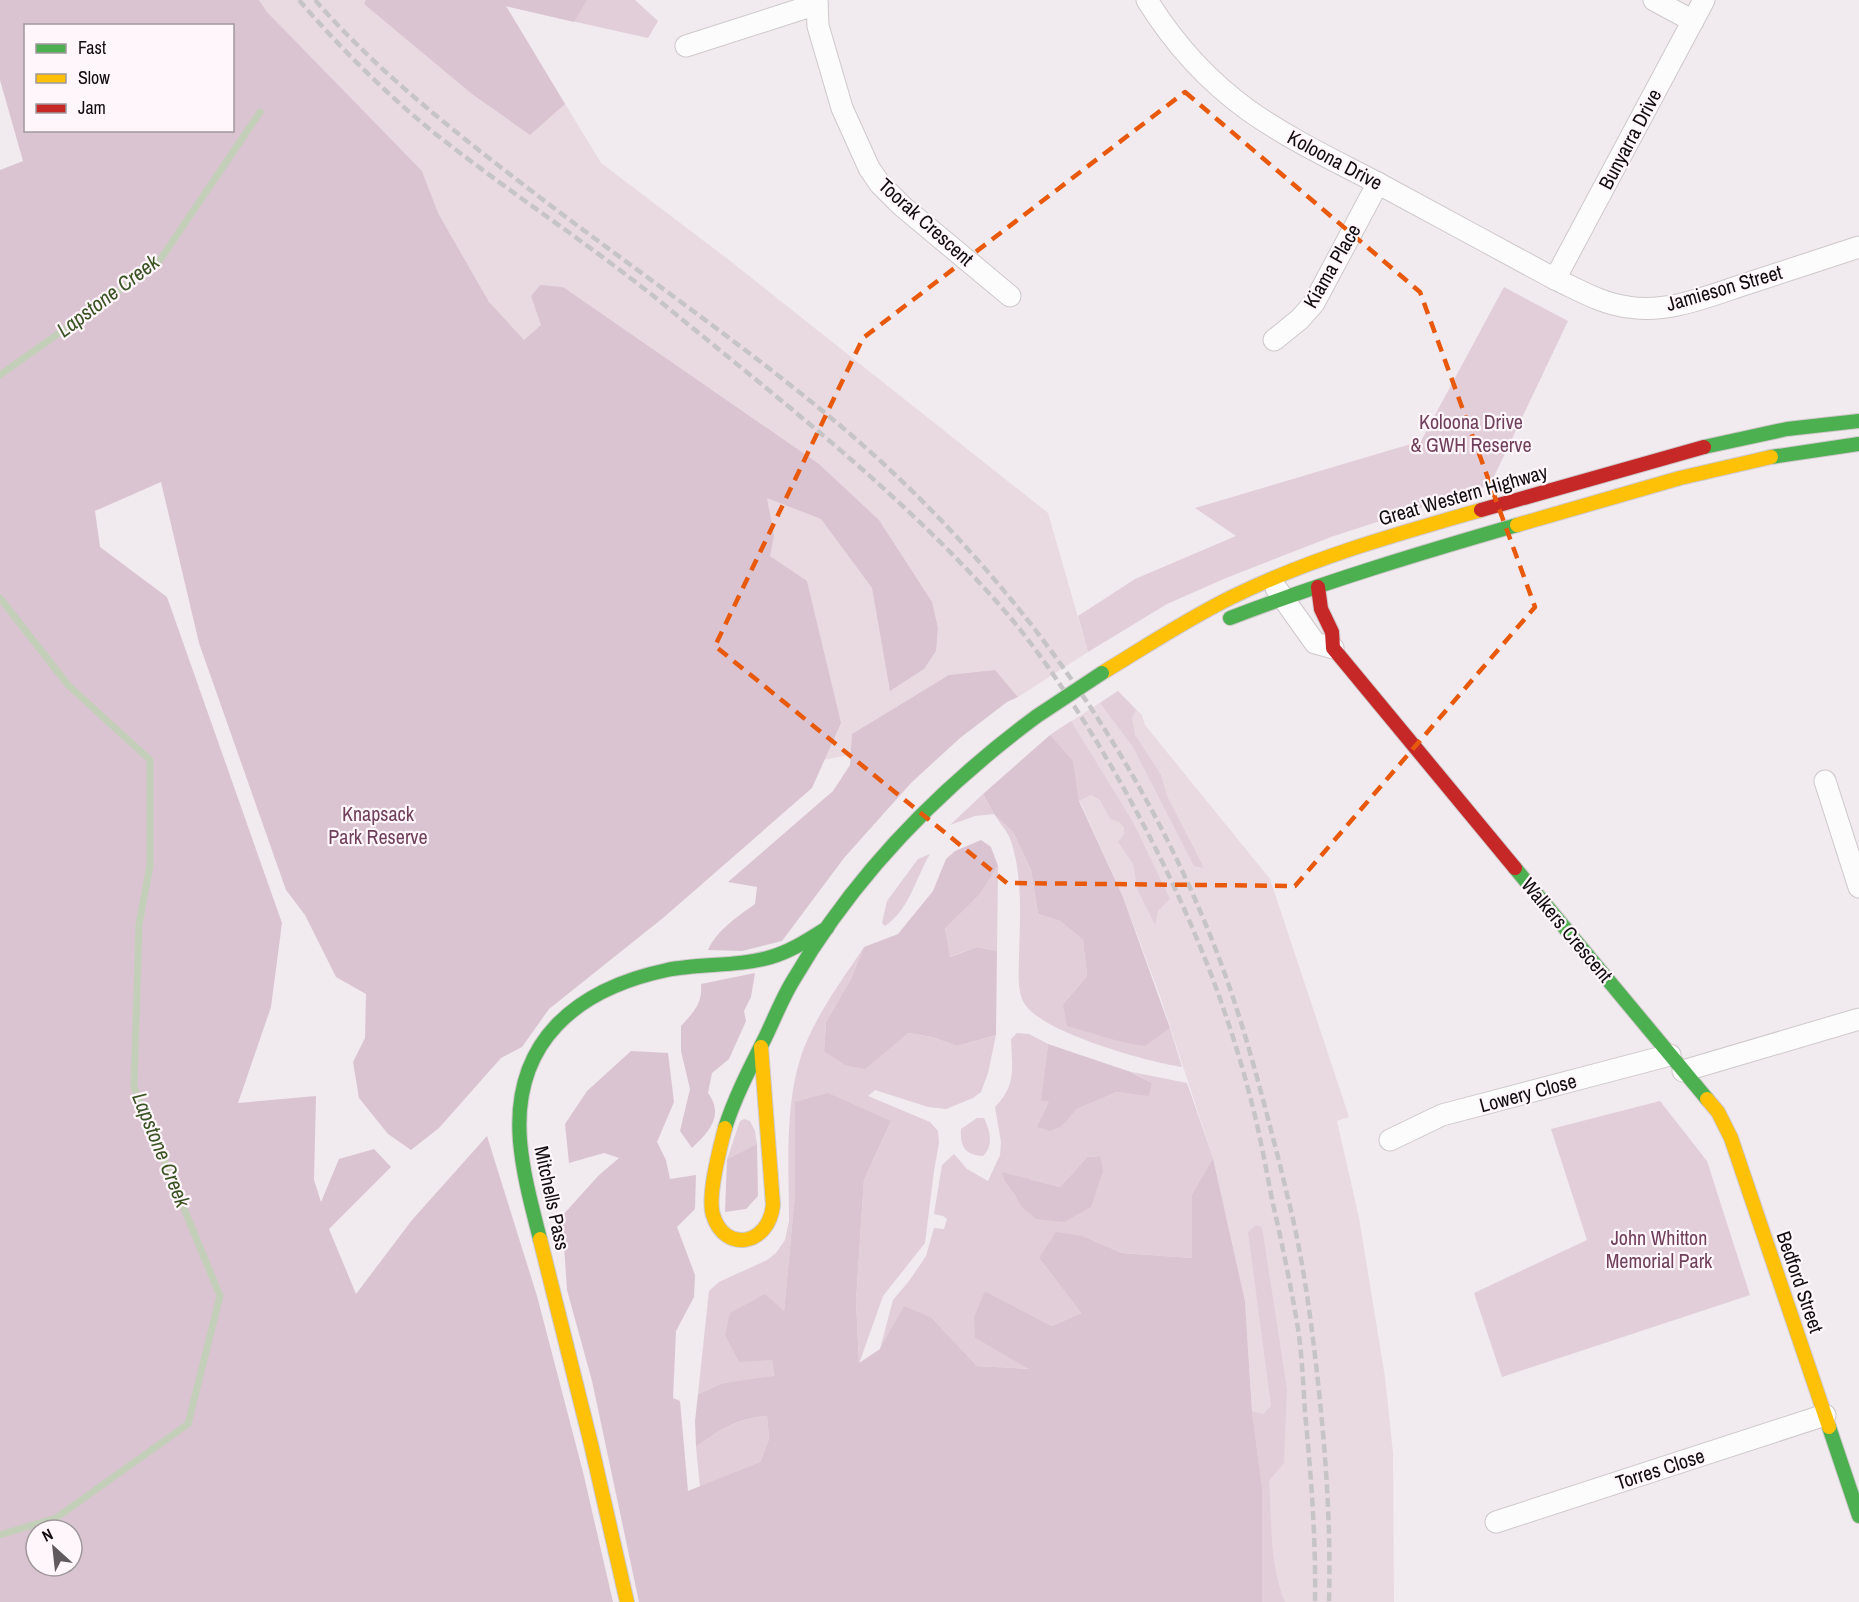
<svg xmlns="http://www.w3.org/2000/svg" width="1859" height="1602" font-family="'Archivo Narrow',sans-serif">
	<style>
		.built { fill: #e9dae2 }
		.green { fill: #e2ced9; fill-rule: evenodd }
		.forest { fill: #dbc4d1; fill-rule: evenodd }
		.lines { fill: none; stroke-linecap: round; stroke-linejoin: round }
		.stream { stroke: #c3cfb9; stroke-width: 7 }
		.street-casing { stroke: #cec8cb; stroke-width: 23 }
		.fast-casing { stroke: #cec8cb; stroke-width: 16 }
		.slow-casing { stroke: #cec8cb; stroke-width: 16 }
		.jam-casing { stroke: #cec8cb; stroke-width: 16 }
		.street { stroke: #fdfcfc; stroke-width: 21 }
		.fast { stroke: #4caf50; stroke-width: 14 }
		.slow { stroke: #ffc107; stroke-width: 14 }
		.jam { stroke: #c62828; stroke-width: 14 }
		.rail { stroke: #c6c4c5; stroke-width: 4.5; stroke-dasharray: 9 4.5; stroke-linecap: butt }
		.fast-bridge-casing { stroke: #cec8cb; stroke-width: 16; stroke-linecap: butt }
		.fast-bridge { stroke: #4caf50; stroke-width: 14 }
		.marked { fill: none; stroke: #e8590c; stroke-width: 4.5; stroke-dasharray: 12 8; stroke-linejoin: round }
		.labels { text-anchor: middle; stroke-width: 4.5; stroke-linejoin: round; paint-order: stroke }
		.street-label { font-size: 20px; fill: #120d10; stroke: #fef6fa }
		.park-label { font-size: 20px; fill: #703f5c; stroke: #fef6fa }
		.water-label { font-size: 21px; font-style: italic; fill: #395323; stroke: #fef6fa }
	</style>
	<rect width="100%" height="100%" fill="#f1eaee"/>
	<g class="built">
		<polygon points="190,0 502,0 601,163 729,260 1048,513 1088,652 1018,697 995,671 869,751 813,762 314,167 232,26"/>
		<polygon points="1118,691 1142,715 1145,725 1270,879 1349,1117 1337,1121 1359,1218 1385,1377 1393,1453 1394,1602 1262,1602 1262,1487 1252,1411 1245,1301 1213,1158 1160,996 1123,897 1050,735"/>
	</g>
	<g class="green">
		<polygon points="502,0 635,0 658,21 648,38 505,6"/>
		<polygon points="1504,287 1568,321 1490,485 1331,537 1226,578 1167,604 1088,652 1078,616 1135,579 1236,536 1195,508 1421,441"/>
		<polygon points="1118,691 1136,710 1132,718 1135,735 1161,775 1167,796 1204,868 1194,866 1133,747 1100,703"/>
		<polygon points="1071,721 1133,822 1170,899 1158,911 1155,925 1138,891 1133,864 1118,842 1124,834 1124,827 1119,822 1110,819 1100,800 1091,795 1079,801 1073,761 1050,735"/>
		<path d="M983,794L994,814L1013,832L1031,870L1038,914L1060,921L1083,940L1087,976L1063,1004C1102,1035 1120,1057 1170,1028L1182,1067C1149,1062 1037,1032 1023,1001C1017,988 1019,970 1019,956C1020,918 1023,878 1011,841C1008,832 999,822 994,814L975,816L950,825Z"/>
		<path d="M930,854C915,879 910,909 885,926L882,923L887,901L918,859Z"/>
		<polygon points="998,866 997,951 977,947 949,957 945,927 980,894"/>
		<path d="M864,947L851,979L826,1022L824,1051L908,1033L932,1037L957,1046L996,1035L988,1073L981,1092L973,1098L946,1109L928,1107L875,1090L868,1096L930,1122L938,1131L939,1143L934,1171L925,1243L883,1296L859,1364L856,1300L864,1180L891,1121L796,1102L795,1194L784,1311L772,1360L774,1377L723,1383L698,1394L709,1291L719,1282L767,1260L776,1253L785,1240L789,1221C789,1167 784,1106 802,1053C816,1015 842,980 864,947Z"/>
		<path d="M1017,1033L1029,1034L1048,1044L1042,1101L1050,1102L1062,1126L1077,1109L1117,1092L1149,1095L1152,1083L1132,1072L1187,1083L1213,1158L1192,1194V1258L1122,1253L1083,1236L1039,1258L1081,1313L1052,1326L985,1291L975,1338L1030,1369L977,1366L932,1318L880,1349L893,1300L909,1281L926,1256L934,1228L944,1229L947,1219L943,1216L934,1214L942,1165L954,1154L967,1169L988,1181L1000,1155L1001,1142L995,1107C1017,1085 1012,1067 1011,1039ZM1100,1156L1035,1219C1022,1208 1016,1195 1005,1182L1030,1179L1060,1187L1087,1157Z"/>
		<polygon points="1660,1101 1707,1161 1750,1295 1502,1377 1474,1293 1587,1240 1551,1129"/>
		<path d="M977,1118H984C990,1131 994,1145 983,1156C965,1155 960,1147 961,1129Z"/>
		<polygon points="744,1119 750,1121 755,1131 757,1144 727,1159 740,1121"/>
		<path d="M1256,1225L1262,1227L1287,1389L1284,1463L1269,1481C1272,1521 1269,1564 1285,1602H1262V1487L1252,1411L1263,1414L1271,1406L1248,1232Z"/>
		<path d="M767,1416L769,1439L760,1462L700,1487L696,1447C720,1430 737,1418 767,1416Z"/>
	</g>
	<g class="forest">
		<path d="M0,0H259L267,12L422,171L438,213L489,302L524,340L541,325L531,296L540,285L563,287L819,464L879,520L932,602L938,628L936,651L924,669L890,691L872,588L821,519L767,498L774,536L770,556L807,581L841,723L812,788L663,918L549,1009L522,1047L501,1058L439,1128L411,1150L388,1134L359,1098L353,1062L365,1038L366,994L336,977L305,915L286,890L199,643L161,482L95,511L100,547L167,597L282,923L271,1007L238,1103L316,1096L314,1180L321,1202L339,1159L374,1149L391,1167L329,1229L356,1294L412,1220L487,1136L537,1296L583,1472L613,1602H0V170L23,161L0,80ZM26,26H232V130H26ZM36,1530H72V1566H36Z"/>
		<polygon points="366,0 587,0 574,22 506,6 565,104 530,135 472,94 364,4"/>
		<path d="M995,670L1018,697L1007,702L960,738L911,783L844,858L782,941L742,951L708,950C717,930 737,917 755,904L757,887L728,882L833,791L850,765L852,734L949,675Z"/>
		<path d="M1050,735L1073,761L1079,801L1123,897L1170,1028L1145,1046C1118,1043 1093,1033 1067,1026L1063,1004L1087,976L1083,940L1060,921L1038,914L1031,870L1013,832L994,814L983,794Z"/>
		<polygon points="981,840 991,847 998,866 980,894 945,928 950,957 977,947 997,951 996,1035 957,1046 932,1037 908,1033 865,1069 845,1065 824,1051 826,1022 851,979 864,947 898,934 933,891 946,859 955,851"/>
		<path d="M755,973L751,997L744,1011L746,1021L729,1059L712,1073L708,1093C725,1116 708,1133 692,1148L680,1131L690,1089L681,1051V1026C693,1013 703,1003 701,984Z"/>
		<polygon points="1048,1044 1131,1072 1152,1083 1149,1096 1117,1092 1077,1109 1062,1126 1050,1131 1037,1127 1049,1102 1041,1101"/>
		<path d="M631,1051L668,1053L674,1102L657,1142L666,1160L670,1179L696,1175L695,1209L677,1227L695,1275L694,1297L676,1331L673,1398L680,1401L688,1491L760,1462L769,1439L767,1416C737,1418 720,1430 696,1447L695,1421L698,1394L723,1383L774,1376L772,1360L739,1362L725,1335L730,1313L765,1294L784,1311L795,1194V1102L828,1093L891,1121L864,1180L856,1300L859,1363L880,1349L904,1306L932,1318L977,1366L1029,1369L975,1338L974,1317L985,1291L1052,1326L1081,1313L1039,1258L1056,1232L1083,1236L1122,1253L1192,1258V1194L1213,1158L1245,1301L1252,1411L1262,1487V1602H639L592,1381L567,1290L562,1216L599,1175L619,1158L604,1153L569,1163L565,1124L587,1091Z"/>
		<polygon points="757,1144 758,1196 746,1209 725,1212 727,1159"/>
		<polygon points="1100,1156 1103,1171 1091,1207 1064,1222 1035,1219 1021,1206 1015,1195 1005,1182 1002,1172 1060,1187 1087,1157"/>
	</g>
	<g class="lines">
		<g class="stream">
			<polyline points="0,375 158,263 260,112"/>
			<polyline points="0,598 68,685 150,760 150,866 139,924 134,1087 220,1296 188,1424 56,1518 0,1535"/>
		</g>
		<defs>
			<g id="street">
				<polyline points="817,0 818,26 842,108 869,168 880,184 902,206 1010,296"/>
				<path d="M1147,0C1173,42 1208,81 1248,110C1290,140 1338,162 1383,186C1440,217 1498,248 1555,279C1579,290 1602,304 1628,307C1669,314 1711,295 1749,283C1786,271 1822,259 1859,247"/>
				<polyline points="1654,0 1693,21"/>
				<polyline points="686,46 817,4"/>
				<polyline points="1555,279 1704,0"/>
				<polyline points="1274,340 1300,319 1314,303 1378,183"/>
				<polyline points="1276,588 1315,643 1333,648"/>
				<polyline points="1825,781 1859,887"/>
				<polyline points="1683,1071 1859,1019"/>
				<polyline points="1390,1140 1442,1115 1670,1055"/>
				<polyline points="1496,1522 1825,1415"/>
			</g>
			<g id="fast">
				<polyline points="1704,447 1787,429 1859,421"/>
				<polyline points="1771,457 1859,444"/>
				<path d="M1230,618C1324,582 1420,553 1517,525"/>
				<polyline points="1515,868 1707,1099"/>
				<path d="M725,1128C735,1097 749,1070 764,1040C774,1020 782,998 794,979C855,874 940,788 1037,716"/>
				<path d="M540,1239C532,1207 523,1175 520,1141C512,1041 577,989 667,970C701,963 737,967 771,957C792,951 809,939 827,928"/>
				<polyline points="1829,1427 1859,1516"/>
			</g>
			<g id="slow">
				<polyline points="1517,525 1680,478 1771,457"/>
				<path d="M1102,673C1145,647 1187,619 1232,597C1311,558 1397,534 1481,510"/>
				<polyline points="1707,1099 1718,1112 1731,1138 1829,1427"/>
				<path d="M725,1128C720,1148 707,1196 713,1215C725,1254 769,1245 773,1205L761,1047"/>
				<polyline points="540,1239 591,1444 627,1602"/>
			</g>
			<g id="jam">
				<polyline points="1481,510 1704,447"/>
				<polyline points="1318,587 1321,609 1332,632 1333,648 1515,868"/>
			</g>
		</defs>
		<use href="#street" class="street-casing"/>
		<use href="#fast" class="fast-casing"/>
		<use href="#slow" class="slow-casing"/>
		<use href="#jam" class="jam-casing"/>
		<use href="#street" class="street"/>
		<use href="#fast" class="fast"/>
		<use href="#slow" class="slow"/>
		<use href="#jam" class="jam"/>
		<g class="rail">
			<path d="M299,0C340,48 392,100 442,139C516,197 595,248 667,307C786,405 909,499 1009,616C1041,654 1069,697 1095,739C1166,856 1223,983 1255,1116C1262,1145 1267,1175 1273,1204C1282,1243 1290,1283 1297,1322C1302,1352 1303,1382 1305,1412C1311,1475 1316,1538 1315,1602"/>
			<path d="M315,0C377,71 451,129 525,186C628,265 736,339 836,422C1002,561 1135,743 1214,945C1242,1016 1261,1091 1280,1165C1286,1191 1293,1217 1298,1243C1307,1289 1313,1336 1318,1382C1326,1456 1331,1528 1329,1602"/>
		</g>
		<defs>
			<polyline id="fast-bridge" points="1037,716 1102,673"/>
		</defs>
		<use href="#fast-bridge" class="fast-bridge-casing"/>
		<use href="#fast-bridge" class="fast-bridge"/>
	</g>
	<path class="marked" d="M1185,92L1420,292L1535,607L1295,886L1007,883L715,646L863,338Z"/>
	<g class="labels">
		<g class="street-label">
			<text transform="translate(1630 139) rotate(-62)" y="7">Bunyarra Drive</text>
			<text transform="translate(1335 160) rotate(28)" y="7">Koloona Drive</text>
			<text transform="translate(926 222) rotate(42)" y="7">Toorak Crescent</text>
			<text transform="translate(1332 266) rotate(-60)" y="7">Kiama Place</text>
			<text transform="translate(1724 288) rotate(-16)" y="7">Jamieson Street</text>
			<text transform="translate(1463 495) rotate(-16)" y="7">Great Western Highway</text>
			<text transform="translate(1567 930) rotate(50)" y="7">Walkers Crescent</text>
			<text transform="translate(1528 1093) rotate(-15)" y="7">Lowery Close</text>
			<text transform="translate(552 1198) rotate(78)" y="7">Mitchells Pass</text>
			<text transform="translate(1800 1282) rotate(71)" y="7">Bedford Street</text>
			<text transform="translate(1660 1469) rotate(-18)" y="7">Torres Close</text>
		</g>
		<g class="park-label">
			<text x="1471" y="429">Koloona Drive<tspan x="1471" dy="23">&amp; GWH Reserve</tspan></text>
			<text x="378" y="821">Knapsack<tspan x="378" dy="23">Park Reserve</tspan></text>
			<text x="1659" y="1245">John Whitton<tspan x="1659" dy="23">Memorial Park</tspan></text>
		</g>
		<g class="water-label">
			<text transform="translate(108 296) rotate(-37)" y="7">Lapstone Creek</text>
			<text transform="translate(161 1150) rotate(68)" y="7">Lapstone Creek</text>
		</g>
	</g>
	<rect x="24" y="24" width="210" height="108" fill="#fef6fa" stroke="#a0999c" stroke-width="1.5"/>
	<rect x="36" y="44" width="30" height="9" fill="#4caf50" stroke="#a0999c" stroke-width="1.5"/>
	<text x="78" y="54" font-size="18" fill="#120d10">Fast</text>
	<rect x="36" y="74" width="30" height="9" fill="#ffc107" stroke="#a0999c" stroke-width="1.5"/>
	<text x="78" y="84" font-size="18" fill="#120d10">Slow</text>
	<rect x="36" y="104" width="30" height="9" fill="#c62828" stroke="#a0999c" stroke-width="1.5"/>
	<text x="78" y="114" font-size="18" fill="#120d10">Jam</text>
	<g transform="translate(54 1548) rotate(333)"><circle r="28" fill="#fef6fa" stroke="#a0999c" stroke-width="1.5"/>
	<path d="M0-4.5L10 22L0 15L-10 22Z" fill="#605a5e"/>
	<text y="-9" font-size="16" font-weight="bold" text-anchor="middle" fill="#120d10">N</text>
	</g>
</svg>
